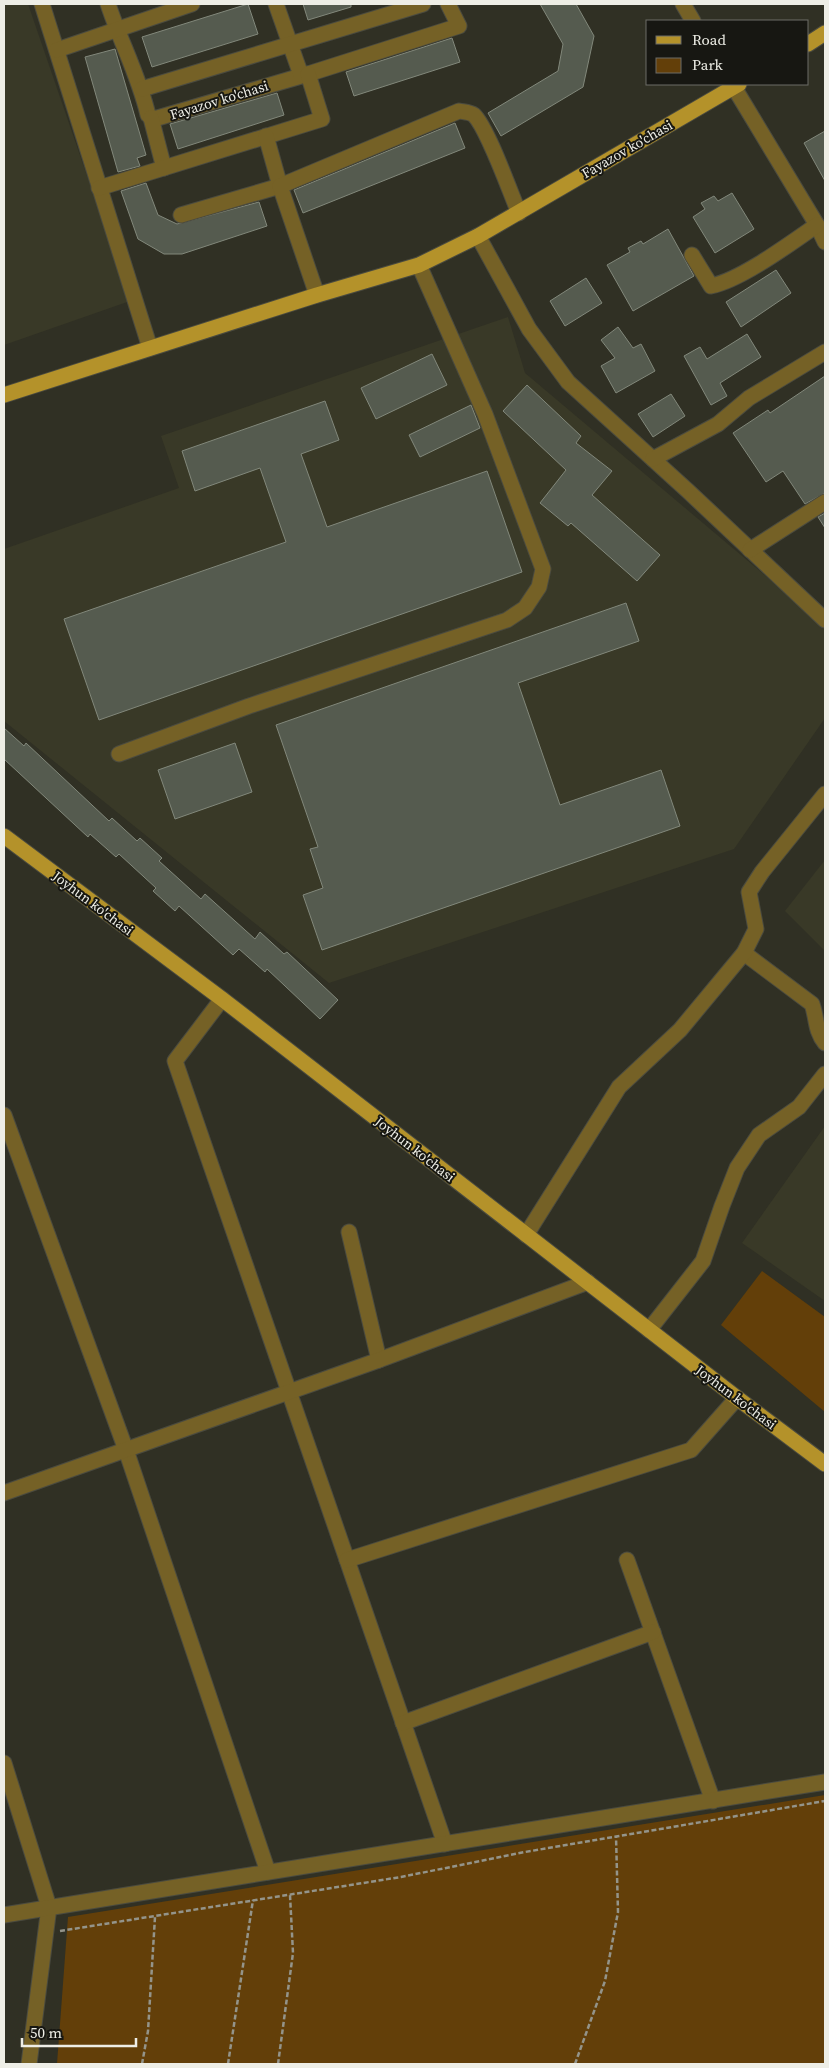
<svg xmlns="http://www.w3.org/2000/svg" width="829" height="2068" font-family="'Source Serif 4',serif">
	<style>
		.built { fill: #393927 }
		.green { fill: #633f09 }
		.building { fill: #555b4f; stroke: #82887b }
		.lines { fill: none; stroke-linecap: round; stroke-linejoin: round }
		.minor-casing { stroke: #4b4b3f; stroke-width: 17 }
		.major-casing { stroke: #4b4b3f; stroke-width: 17 }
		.path { stroke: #94948a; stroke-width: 2.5; stroke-dasharray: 5 2.5; stroke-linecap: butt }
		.minor { stroke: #756126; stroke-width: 15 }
		.major { stroke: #b4922a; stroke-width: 15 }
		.labels { text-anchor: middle; stroke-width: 4; stroke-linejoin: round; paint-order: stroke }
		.street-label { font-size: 14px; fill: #eeeee6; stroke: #171712 }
	</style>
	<rect width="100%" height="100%" fill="#303024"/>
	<g class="built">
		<polygon points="4,4 28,4 130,301 4,345"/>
		<polygon points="508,317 525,373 825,626 825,718 734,849 329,983 4,721 4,549 179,488 161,436"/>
		<polygon points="825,860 825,951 785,911"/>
		<polygon points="825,1126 825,1301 742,1243"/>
	</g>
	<g class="green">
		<polygon points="762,1271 825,1317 825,1412 721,1325"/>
		<polygon points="825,1795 825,2064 57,2064 68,1917"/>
	</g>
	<g class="building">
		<polygon points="248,4 258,34 152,67 142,37"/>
		<polygon points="303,4 351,4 351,7 308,20"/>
		<polygon points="540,4 576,4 594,36 583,87 501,136 488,113 558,71 563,44"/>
		<polygon points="452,38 460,62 354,96 346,72"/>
		<polygon points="115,49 146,155 137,158 140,166 118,172 85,57"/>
		<polygon points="277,93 284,115 178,149 170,124"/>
		<polygon points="455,123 465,148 303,213 294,190"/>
		<polygon points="825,131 825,181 804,143"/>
		<polygon points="146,183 158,215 177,224 259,202 267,226 182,254 164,254 138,239 121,191"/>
		<polygon points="732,193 754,229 715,253 693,217 705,209 701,203 714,196 718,201"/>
		<polygon points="668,229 694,276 633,311 607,265 630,252 628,248 641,241 643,244"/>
		<polygon points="776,270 791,293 741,327 726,302"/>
		<polygon points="586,278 602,303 565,326 550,301"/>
		<polygon points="618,327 633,348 641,344 655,371 616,393 601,366 615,358 601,340"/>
		<polygon points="747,334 761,357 720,383 727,396 711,405 684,356 700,347 707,359"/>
		<polygon points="432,354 447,385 376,419 361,388"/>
		<polygon points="825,376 825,493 805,504 783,471 766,482 733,433 768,410 770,413"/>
		<polygon points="527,385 581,436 576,443 612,471 592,495 660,555 637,581 571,523 568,526 540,503 566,470 503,411"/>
		<polygon points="671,394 685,416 653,437 638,414"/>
		<polygon points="325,401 339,440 301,454 327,527 487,471 522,572 99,720 64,619 286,542 260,468 195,491 182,451"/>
		<polygon points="471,405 480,428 420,457 409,435"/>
		<polygon points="825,513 825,528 818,517"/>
		<polygon points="626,603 639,641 518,683 560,805 661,770 680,826 322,950 303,895 323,888 310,849 318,847 276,725"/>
		<polygon points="4,728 24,746 26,743 109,821 112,818 137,841 140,838 162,858 159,861 201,899 205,894 255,939 260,932 284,954 287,952 338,1000 320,1019 267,969 265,972 239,949 233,955 179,906 175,911 153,891 156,888 119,854 116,857 90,834 88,837 4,759"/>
		<polygon points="235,743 252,792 175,819 158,770"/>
	</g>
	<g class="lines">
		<defs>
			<g id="minor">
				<polyline points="42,4 150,348"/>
				<path d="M108,4C120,41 139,76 148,115L154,119L308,74L459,26L448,4"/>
				<polyline points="276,4 301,75"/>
				<polyline points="683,4 693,21"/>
				<polyline points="57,50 192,4"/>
				<polyline points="732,84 817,225 825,242"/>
				<polyline points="142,89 423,4"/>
				<polyline points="151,118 164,168"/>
				<polyline points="99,188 322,119 308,74"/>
				<polyline points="181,215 280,186 266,136"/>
				<polyline points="478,236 529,329 568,382 688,491 825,620"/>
				<path d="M692,255L711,286C741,280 791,243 817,225"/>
				<path d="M317,295L280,186L459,111C464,112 470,112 474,115C488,129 510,192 519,213"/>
				<polyline points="653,459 718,424 749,398 825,352"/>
				<polyline points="750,550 825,502"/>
				<polyline points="119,754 249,706 507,620 525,608 539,587 543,569 485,414 419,265"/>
				<path d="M744,953L812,1004C817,1018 815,1031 825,1043"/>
				<polyline points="222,999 175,1061 445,1844"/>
				<polyline points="4,1115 126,1450 268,1872"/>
				<polyline points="349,1232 379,1360"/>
				<polyline points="526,1235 619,1087 680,1030 744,953 756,929 749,892 762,872 825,794"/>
				<polyline points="649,1330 703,1261 722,1206 737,1168 759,1135 799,1107 825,1074"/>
				<polyline points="4,1493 379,1360 588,1282"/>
				<polyline points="347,1560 691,1450 737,1398"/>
				<polyline points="627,1560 713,1801"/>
				<polyline points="403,1723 653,1632"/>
				<polyline points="4,1763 49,1907 29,2064"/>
				<polyline points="4,1915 825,1782"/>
			</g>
			<g id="major">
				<polyline points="808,44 825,33"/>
				<polyline points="4,395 317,295 419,265 478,236 739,84"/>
				<polyline points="4,836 222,999 737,1398 825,1464"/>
			</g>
		</defs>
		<use href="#minor" class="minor-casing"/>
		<use href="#major" class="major-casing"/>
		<g class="path">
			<polyline points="60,1931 401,1877 525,1852 825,1801"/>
			<polyline points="142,2064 148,2031 155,1917"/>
			<polyline points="228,2064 253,1900"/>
			<polyline points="278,2064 293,1953 290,1895"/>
			<polyline points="575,2064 605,1981 618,1912 616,1836"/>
		</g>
		<use href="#minor" class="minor"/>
		<use href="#major" class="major"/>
	</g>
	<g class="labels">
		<g class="street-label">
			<text transform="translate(219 100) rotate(-17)" y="5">Fayazov ko'chasi</text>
			<text transform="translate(627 149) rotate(-30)" y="5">Fayazov ko'chasi</text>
			<text transform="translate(93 903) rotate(37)" y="5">Joyhun ko'chasi</text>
			<text transform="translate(415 1149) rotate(38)" y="5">Joyhun ko'chasi</text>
			<text transform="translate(736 1397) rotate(37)" y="5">Joyhun ko'chasi</text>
		</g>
	</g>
	<rect width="829" height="2068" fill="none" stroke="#eeeee6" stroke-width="10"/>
	<rect x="646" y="20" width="162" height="65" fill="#171712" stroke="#6d6d67"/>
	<rect x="656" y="36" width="25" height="8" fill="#b4922a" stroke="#6d6d67"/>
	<text x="692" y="45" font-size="15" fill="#eeeee6">Road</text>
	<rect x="656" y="58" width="25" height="15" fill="#633f09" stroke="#6d6d67"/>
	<text x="692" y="70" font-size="15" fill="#eeeee6">Park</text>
	<path d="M22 2038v8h114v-8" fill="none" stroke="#eeeee6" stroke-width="2.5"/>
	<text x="30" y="2038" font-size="15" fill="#eeeee6" stroke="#171712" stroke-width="4" paint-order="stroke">50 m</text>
</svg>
